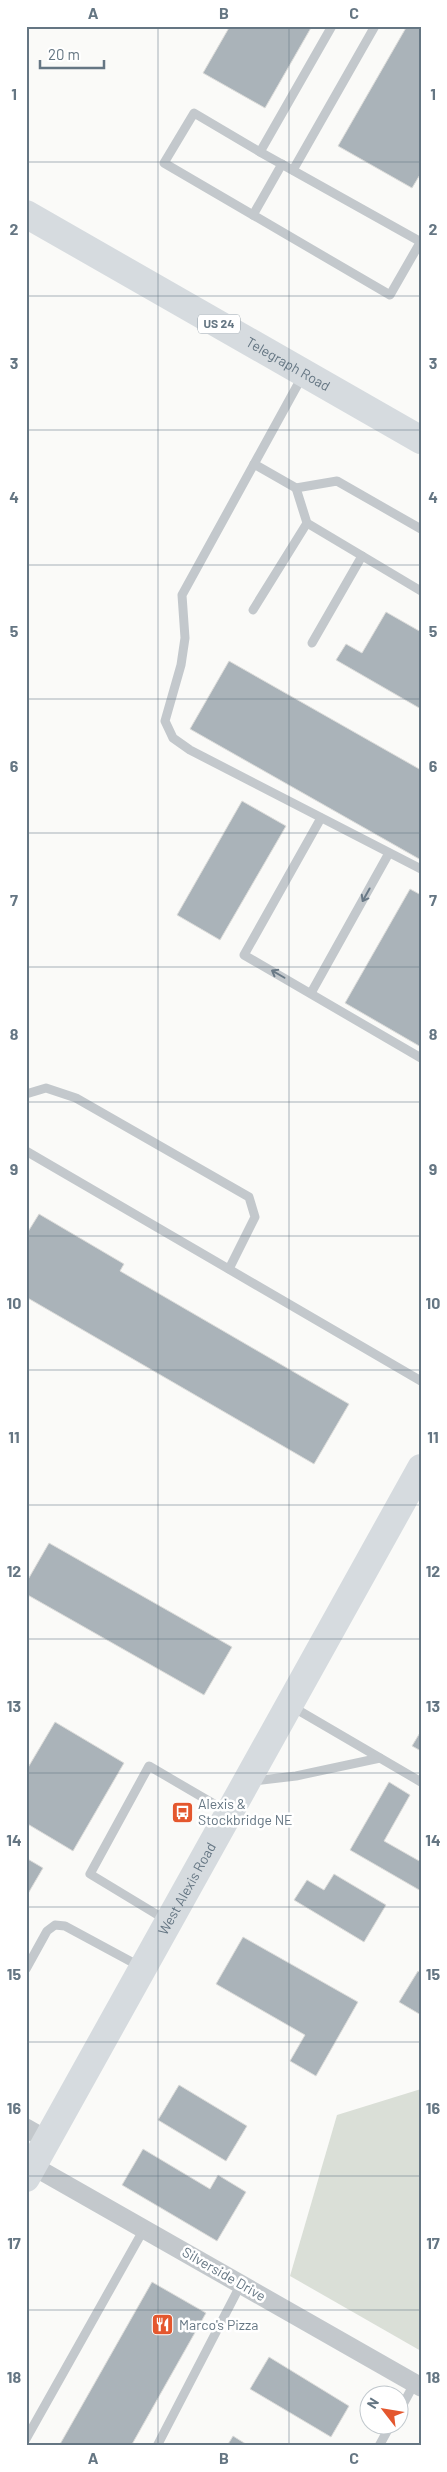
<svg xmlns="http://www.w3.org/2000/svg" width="447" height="2472" font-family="Barlow,sans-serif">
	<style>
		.green { fill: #dadfd7 }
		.building { fill: #aab3b9; stroke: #dcdcda }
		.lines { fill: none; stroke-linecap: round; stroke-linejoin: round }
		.lane { stroke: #c3c8cc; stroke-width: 9 }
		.street { stroke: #c3c8cc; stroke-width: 19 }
		.primary { stroke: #d6dbdf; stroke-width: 28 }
		.oneway { stroke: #6a7a87 }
		.grid { fill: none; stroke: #657683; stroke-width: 1; stroke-opacity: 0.55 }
		.labels { text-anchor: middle; stroke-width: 5; stroke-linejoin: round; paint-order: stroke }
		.shield { fill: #fff; stroke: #939fa8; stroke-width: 1 }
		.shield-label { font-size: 12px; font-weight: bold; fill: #657683 }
		.street-label { font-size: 14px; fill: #657683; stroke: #fff }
		.poi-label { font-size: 14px; fill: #657683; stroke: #fff; text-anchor: start }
		.neatline { fill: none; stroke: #657683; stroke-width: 2 }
		.grid-label { font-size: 16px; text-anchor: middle; font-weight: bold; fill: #657683 }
	</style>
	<rect width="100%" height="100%" fill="#fafaf8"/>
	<polygon class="green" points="421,2089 421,2351 290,2276 337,2115"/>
	<g class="building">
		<polygon points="230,26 312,26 265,108 203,73"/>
		<polygon points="407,26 421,26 421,173 412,188 338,146"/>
		<polygon points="386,612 421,632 421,709 336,660 346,644 362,653"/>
		<polygon points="229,661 421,770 421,860 190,729"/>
		<polygon points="242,801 286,826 220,940 177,915"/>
		<polygon points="410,889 421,895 421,1047 345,1003"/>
		<polygon points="39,1214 124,1264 120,1271 349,1404 314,1464 26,1297 26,1235"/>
		<polygon points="49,1543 232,1647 204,1695 26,1594 26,1583"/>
		<polygon points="55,1722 124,1763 73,1851 26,1823 26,1771"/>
		<polygon points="421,1731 421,1751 412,1746"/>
		<polygon points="389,1782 410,1795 384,1841 421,1862 421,1891 350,1850"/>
		<polygon points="26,1858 43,1868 26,1897"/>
		<polygon points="334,1874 386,1905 364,1942 294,1900 307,1880 324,1890"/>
		<polygon points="243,1937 358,2002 316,2076 290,2061 305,2035 216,1984"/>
		<polygon points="418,1971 421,1973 421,2015 399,2002"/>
		<polygon points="179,2085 247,2126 226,2161 158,2120"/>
		<polygon points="143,2149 210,2189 218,2175 246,2192 217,2241 122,2185"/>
		<polygon points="152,2282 206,2313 131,2446 59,2446"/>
		<polygon points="269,2357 349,2406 331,2437 250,2389"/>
		<polygon points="233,2436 249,2446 227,2446"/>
	</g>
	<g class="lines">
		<g class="lane">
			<polyline points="260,152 421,242"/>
			<polyline points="282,164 253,215 390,295 421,241"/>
			<polyline points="293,170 375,26"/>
			<polyline points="253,215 164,163 194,113 260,152 332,26"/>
			<polyline points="303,375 182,595 185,638 181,665 165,721 173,738 190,750 421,869"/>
			<polyline points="254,464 296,488"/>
			<polyline points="421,529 337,481 296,488 307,523 421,591"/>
			<polyline points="253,610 307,523"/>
			<polyline points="312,643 362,556"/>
			<polyline points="321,818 244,955 421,1058"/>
			<polyline points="311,993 389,853"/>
			<polyline points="26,1094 46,1088 76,1098 249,1197 255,1217 229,1269"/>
			<polyline points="26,1151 421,1381"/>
			<polyline points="291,1706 421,1782"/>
			<polyline points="253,1781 296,1776 380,1758"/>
			<polyline points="166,1920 90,1874 149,1766 226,1811"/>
			<polyline points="26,1969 47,1931 55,1925 65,1926 141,1967"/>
			<polyline points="400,2410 414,2384"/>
			<polyline points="26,2439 144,2229"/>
			<polyline points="157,2446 241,2284"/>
			<polyline points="379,2446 391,2424"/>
		</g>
		<g class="street">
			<polyline points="26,2128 47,2140"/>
			<polyline points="33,2166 421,2387"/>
		</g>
		<g class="primary">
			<path id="s1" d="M26,214L421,440"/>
			<path id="s2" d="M26,2178L421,1468"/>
		</g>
	</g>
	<defs><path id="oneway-shaft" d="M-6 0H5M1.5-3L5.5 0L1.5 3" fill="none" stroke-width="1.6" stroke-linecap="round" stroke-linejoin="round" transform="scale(1.25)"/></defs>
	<g class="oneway">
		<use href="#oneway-shaft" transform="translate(366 895) rotate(119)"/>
		<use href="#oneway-shaft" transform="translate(278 974) rotate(-150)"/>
	</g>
	<path class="grid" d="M158,26V2446M289,26V2446M26,162H421M26,296H421M26,430H421M26,565H421M26,699H421M26,833H421M26,967H421M26,1102H421M26,1236H421M26,1370H421M26,1505H421M26,1639H421M26,1773H421M26,1907H421M26,2042H421M26,2176H421M26,2310H421"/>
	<defs>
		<symbol id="bus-square" viewBox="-11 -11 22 22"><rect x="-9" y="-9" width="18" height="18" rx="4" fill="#e4572e" stroke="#fff"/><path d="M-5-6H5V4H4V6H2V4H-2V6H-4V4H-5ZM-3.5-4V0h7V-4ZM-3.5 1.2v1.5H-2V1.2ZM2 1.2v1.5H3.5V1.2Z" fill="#fff"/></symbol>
		<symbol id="restaurant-square" viewBox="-11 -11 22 22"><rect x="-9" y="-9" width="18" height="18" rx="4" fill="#e4572e" stroke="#fff"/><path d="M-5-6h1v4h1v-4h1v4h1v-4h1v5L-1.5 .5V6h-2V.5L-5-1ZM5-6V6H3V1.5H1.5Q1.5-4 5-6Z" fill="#fff"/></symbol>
	</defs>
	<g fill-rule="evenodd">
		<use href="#bus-square" x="170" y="1800" width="25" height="25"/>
		<use href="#restaurant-square" x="150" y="2312" width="25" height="25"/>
	</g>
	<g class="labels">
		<rect class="shield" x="198" y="314.5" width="42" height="19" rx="4"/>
		<g class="shield-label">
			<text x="219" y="328">US 24</text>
		</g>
		<g class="street-label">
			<text dy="5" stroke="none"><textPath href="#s1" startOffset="302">Telegraph Road</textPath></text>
			<text dy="5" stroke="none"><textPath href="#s2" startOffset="331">West Alexis Road</textPath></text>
			<text transform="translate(224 2274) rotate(30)" y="5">Silverside Drive</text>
		</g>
		<g class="poi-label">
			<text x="198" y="1809">Alexis &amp;<tspan x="198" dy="16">Stockbridge NE</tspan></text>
			<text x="179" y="2330">Marco's Pizza</text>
		</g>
	</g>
	<rect width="447" height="2472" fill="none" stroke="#ffffff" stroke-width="55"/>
	<g transform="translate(384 2410) rotate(301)"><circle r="24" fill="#ffffff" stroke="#c1c8cd"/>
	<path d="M0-4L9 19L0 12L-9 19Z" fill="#e4572e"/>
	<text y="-8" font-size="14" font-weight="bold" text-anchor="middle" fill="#657683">N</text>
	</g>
	<path d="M40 60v8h64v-8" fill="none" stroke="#657683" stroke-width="2.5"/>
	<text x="48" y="60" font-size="15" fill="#657683" stroke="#ffffff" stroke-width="4" paint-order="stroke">20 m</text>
	<rect x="28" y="28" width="392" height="2416" class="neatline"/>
	<g class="grid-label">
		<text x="93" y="19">A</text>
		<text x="224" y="19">B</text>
		<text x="354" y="19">C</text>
		<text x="14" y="100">1</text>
		<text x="433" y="100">1</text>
		<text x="14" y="235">2</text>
		<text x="433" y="235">2</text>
		<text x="14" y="369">3</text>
		<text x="433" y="369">3</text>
		<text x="14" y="503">4</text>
		<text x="433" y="503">4</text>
		<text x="14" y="637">5</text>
		<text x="433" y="637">5</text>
		<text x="14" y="772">6</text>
		<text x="433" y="772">6</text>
		<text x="14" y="906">7</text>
		<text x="433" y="906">7</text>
		<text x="14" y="1040">8</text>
		<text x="433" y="1040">8</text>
		<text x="14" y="1175">9</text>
		<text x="433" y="1175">9</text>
		<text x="14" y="1309">10</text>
		<text x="433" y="1309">10</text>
		<text x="14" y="1443">11</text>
		<text x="433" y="1443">11</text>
		<text x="14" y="1577">12</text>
		<text x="433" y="1577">12</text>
		<text x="14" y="1712">13</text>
		<text x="433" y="1712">13</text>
		<text x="14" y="1846">14</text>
		<text x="433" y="1846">14</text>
		<text x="14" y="1980">15</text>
		<text x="433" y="1980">15</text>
		<text x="14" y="2114">16</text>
		<text x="433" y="2114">16</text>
		<text x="14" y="2249">17</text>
		<text x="433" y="2249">17</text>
		<text x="14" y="2383">18</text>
		<text x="433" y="2383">18</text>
		<text x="93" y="2464">A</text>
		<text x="224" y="2464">B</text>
		<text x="354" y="2464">C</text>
	</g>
</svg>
